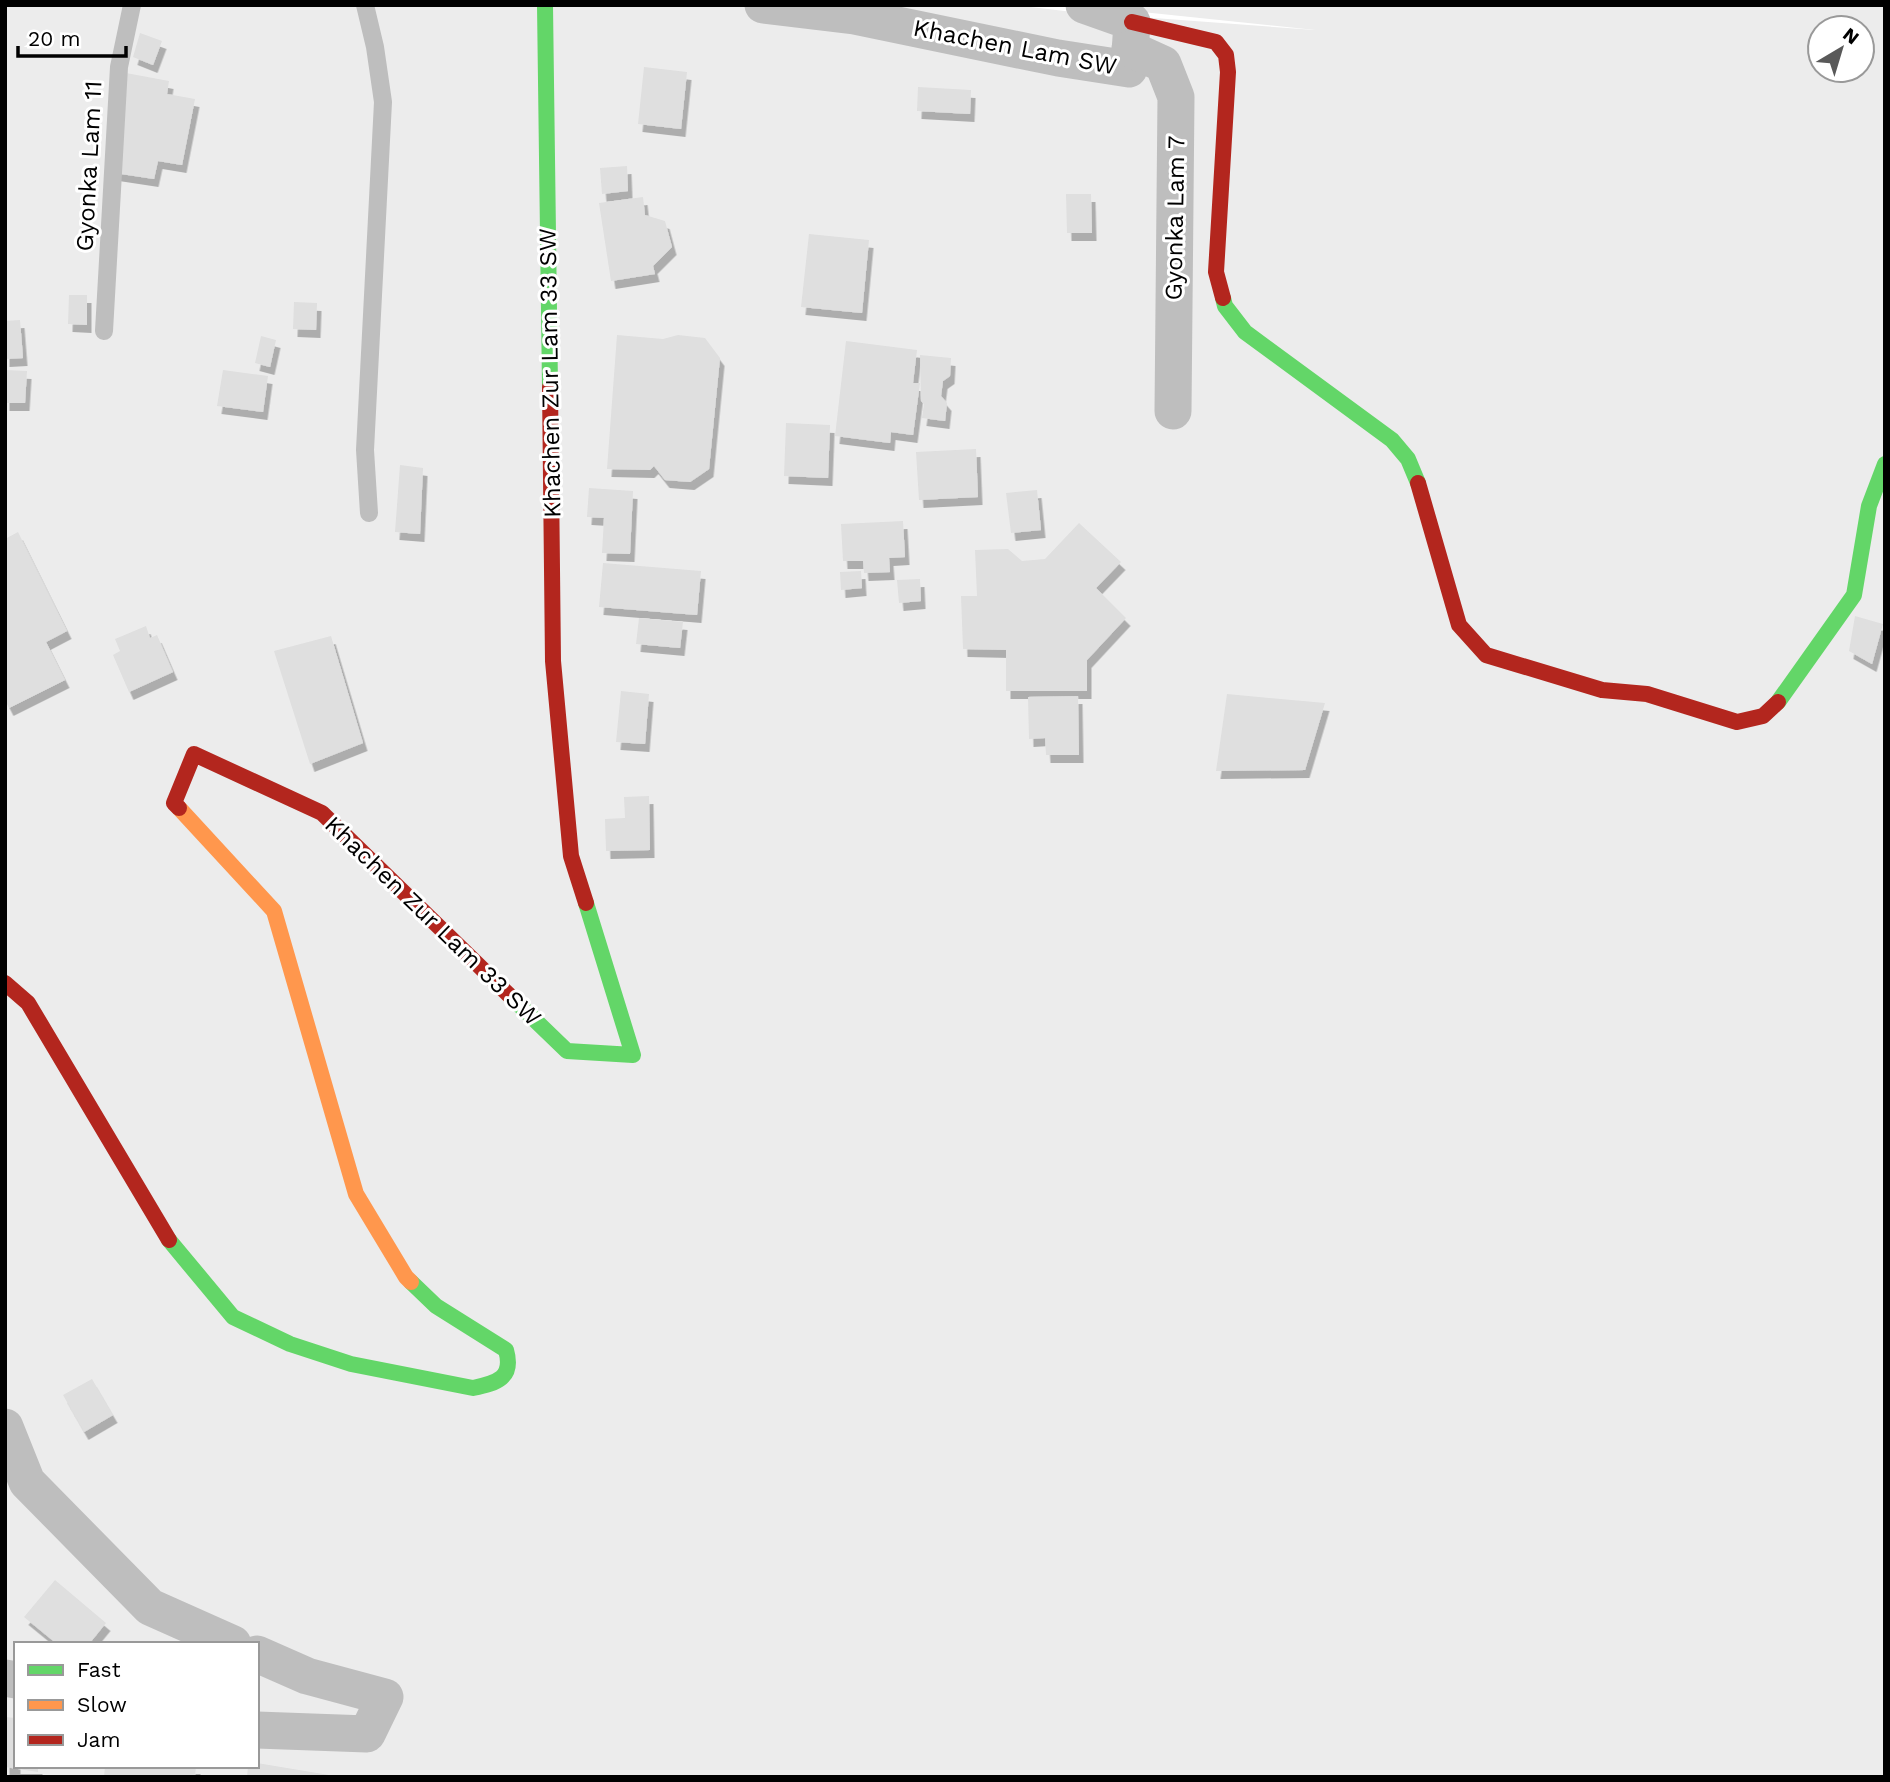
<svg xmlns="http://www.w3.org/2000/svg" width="1890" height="1782" font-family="'Work Sans',sans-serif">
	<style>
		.green { fill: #ececec; fill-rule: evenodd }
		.building { fill: #dfdfdf; filter: url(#shadow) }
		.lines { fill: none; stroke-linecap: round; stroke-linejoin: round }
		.lane { stroke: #bebebe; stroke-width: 18 }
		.street { stroke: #bebebe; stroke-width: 37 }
		.fast { stroke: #63d668; stroke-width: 16 }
		.slow { stroke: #ff974d; stroke-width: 16 }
		.jam { stroke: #b3261e; stroke-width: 16 }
		.labels { text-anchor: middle; stroke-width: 6; stroke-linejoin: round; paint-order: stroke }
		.street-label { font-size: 24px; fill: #000; stroke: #fff }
	</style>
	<defs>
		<filter id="shadow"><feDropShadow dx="4.5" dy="8" stdDeviation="0" flood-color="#0004"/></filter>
	</defs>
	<rect width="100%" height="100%" fill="#fff"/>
	<path class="green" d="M5,5H1014L1073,12L1315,30L1075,5H1885V1777H5ZM1820,28H1862V70H1820ZM16,1644H257V1766H16Z"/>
	<g class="building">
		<polygon points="140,33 162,41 153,65 133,57"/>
		<polygon points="644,67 687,72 681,129 638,124"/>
		<polygon points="126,73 169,81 167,94 195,99 182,165 158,161 154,179 108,172"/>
		<polygon points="918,87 971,90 970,114 917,111"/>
		<polygon points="627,166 628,191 602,194 600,168"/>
		<polygon points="1066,194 1091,194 1092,233 1067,233"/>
		<polygon points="643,197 645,215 665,221 672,247 653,266 655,274 611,281 599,203"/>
		<polygon points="809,234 869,240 862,313 801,307"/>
		<polygon points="69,295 87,295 87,325 68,324"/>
		<polygon points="294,302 317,303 316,330 293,329"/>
		<polygon points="20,320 23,358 5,359 5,321"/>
		<polygon points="617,335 663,339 678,335 705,338 720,358 709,469 690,482 665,480 654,466 650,470 607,469"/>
		<polygon points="261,336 276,340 270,367 255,363"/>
		<polygon points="846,341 917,350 913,383 920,383 913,435 891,432 890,443 835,436"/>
		<polygon points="920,355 951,358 950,376 943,381 941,396 947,403 945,421 922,418 924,404 921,401"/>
		<polygon points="5,370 27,371 25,403 5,403"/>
		<polygon points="223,370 268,376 263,412 217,406"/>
		<polygon points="786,423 830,425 828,478 784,476"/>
		<polygon points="976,449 978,497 919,500 916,452"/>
		<polygon points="400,465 423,468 420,534 395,532"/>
		<polygon points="589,488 633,491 630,554 602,553 604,518 587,517"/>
		<polygon points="1037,490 1041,530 1011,533 1006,493"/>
		<polygon points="903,521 905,557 889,558 890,572 864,573 863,561 843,561 841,524"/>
		<polygon points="1079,523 1121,562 1096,588 1126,618 1087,660 1087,691 1006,691 1006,650 963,649 961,596 977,596 975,550 1008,549 1022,561 1045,559"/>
		<polygon points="18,532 67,631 46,642 65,680 9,708 5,700 5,539"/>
		<polygon points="603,563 701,571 697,615 599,607"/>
		<polygon points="861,571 862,588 841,590 840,572"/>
		<polygon points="920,579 921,601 899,603 897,580"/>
		<polygon points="1855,616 1883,624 1872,664 1849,651"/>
		<polygon points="639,618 683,622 680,648 636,644"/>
		<polygon points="146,626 150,638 157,635 173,672 129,692 113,655 120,651 115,639"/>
		<polygon points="331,636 363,743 310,764 274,651"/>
		<polygon points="621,691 649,694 645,744 616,742"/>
		<polygon points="1227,694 1325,703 1305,770 1216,771"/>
		<polygon points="1078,696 1079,755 1046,755 1045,738 1029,739 1028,697"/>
		<polygon points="649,796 650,850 606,851 605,819 625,818 624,797"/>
		<polygon points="92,1379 113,1415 84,1432 63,1395"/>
		<polygon points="55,1580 106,1623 89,1644 57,1644 24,1617"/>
		<polygon points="5,1717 16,1718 16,1766 38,1766 38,1772 5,1767"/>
		<polygon points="257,1763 329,1775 329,1777 247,1777 248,1766 257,1766"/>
		<polygon points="105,1766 196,1766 195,1777 104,1777"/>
	</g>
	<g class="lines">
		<g class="lane">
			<polyline points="365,5 375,47 383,102 365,450 369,513"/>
			<polyline points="104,331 119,67 132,5"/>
		</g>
		<g class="street">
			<polyline points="763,5 854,16 1058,58 1129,69 1132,22 1084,5"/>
			<polyline points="1130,49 1163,64 1176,97 1173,411"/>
			<polyline points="5,1427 27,1482 150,1607 233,1644"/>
			<polyline points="257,1654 307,1676 385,1697 367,1734 257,1730"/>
			<polyline points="5,1678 16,1680"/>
		</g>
		<g class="fast">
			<polyline points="545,5 550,387"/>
			<polyline points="1223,298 1225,306 1245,332 1392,440 1408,459 1418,483"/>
			<polyline points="1778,702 1854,595 1869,506 1885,464"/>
			<polyline points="510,996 567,1051 633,1055 586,903"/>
			<path d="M169,1240L233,1317L290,1344L351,1364L473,1388C497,1383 514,1378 506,1350L436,1306L411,1282"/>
		</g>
		<polyline class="slow" points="179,808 274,911 356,1194 406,1277 411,1282"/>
		<g class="jam">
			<polyline points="1132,22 1216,42 1226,55 1228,72 1216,272 1223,298"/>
			<polyline points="550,387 553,661 571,856 586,903"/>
			<polyline points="1418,483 1459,625 1486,655 1602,690 1647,694 1737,722 1763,716 1778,702"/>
			<polyline points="179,808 174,803 194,754 322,813 510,996"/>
			<polyline points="5,983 28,1003 169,1240"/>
		</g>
	</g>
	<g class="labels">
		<g class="street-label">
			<text transform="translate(1015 47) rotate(11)" y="8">Khachen Lam SW</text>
			<text transform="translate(89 166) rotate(-87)" y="8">Gyonka Lam 11</text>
			<text transform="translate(1175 218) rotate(-89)" y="8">Gyonka Lam 7</text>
			<text transform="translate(550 373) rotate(-91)" y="8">Khachen Zur Lam 33 SW</text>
			<text transform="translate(433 921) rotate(44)" y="8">Khachen Zur Lam 33 SW</text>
		</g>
	</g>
	<rect width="1890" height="1782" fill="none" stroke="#000000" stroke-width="14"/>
	<rect x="14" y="1642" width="245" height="126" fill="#ffffff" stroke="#999999" stroke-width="2"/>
	<rect x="28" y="1665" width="35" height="10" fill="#63d668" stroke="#999999" stroke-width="2"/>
	<text x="77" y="1677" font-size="21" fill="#000000">Fast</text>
	<rect x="28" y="1700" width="35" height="10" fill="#ff974d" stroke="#999999" stroke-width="2"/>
	<text x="77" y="1712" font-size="21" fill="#000000">Slow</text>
	<rect x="28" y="1735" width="35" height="10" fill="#b3261e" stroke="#999999" stroke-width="2"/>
	<text x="77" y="1747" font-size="21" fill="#000000">Jam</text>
	<g transform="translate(1841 49) rotate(38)"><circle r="33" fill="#ffffff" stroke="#999999" stroke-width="2"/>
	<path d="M0-5L12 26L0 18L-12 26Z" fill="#595959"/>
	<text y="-10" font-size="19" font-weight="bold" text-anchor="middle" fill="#000000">N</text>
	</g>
	<path d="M18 46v10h108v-10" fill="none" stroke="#000000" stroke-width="3.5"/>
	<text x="28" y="46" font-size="21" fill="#000000" stroke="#ffffff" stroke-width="5" paint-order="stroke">20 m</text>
</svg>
